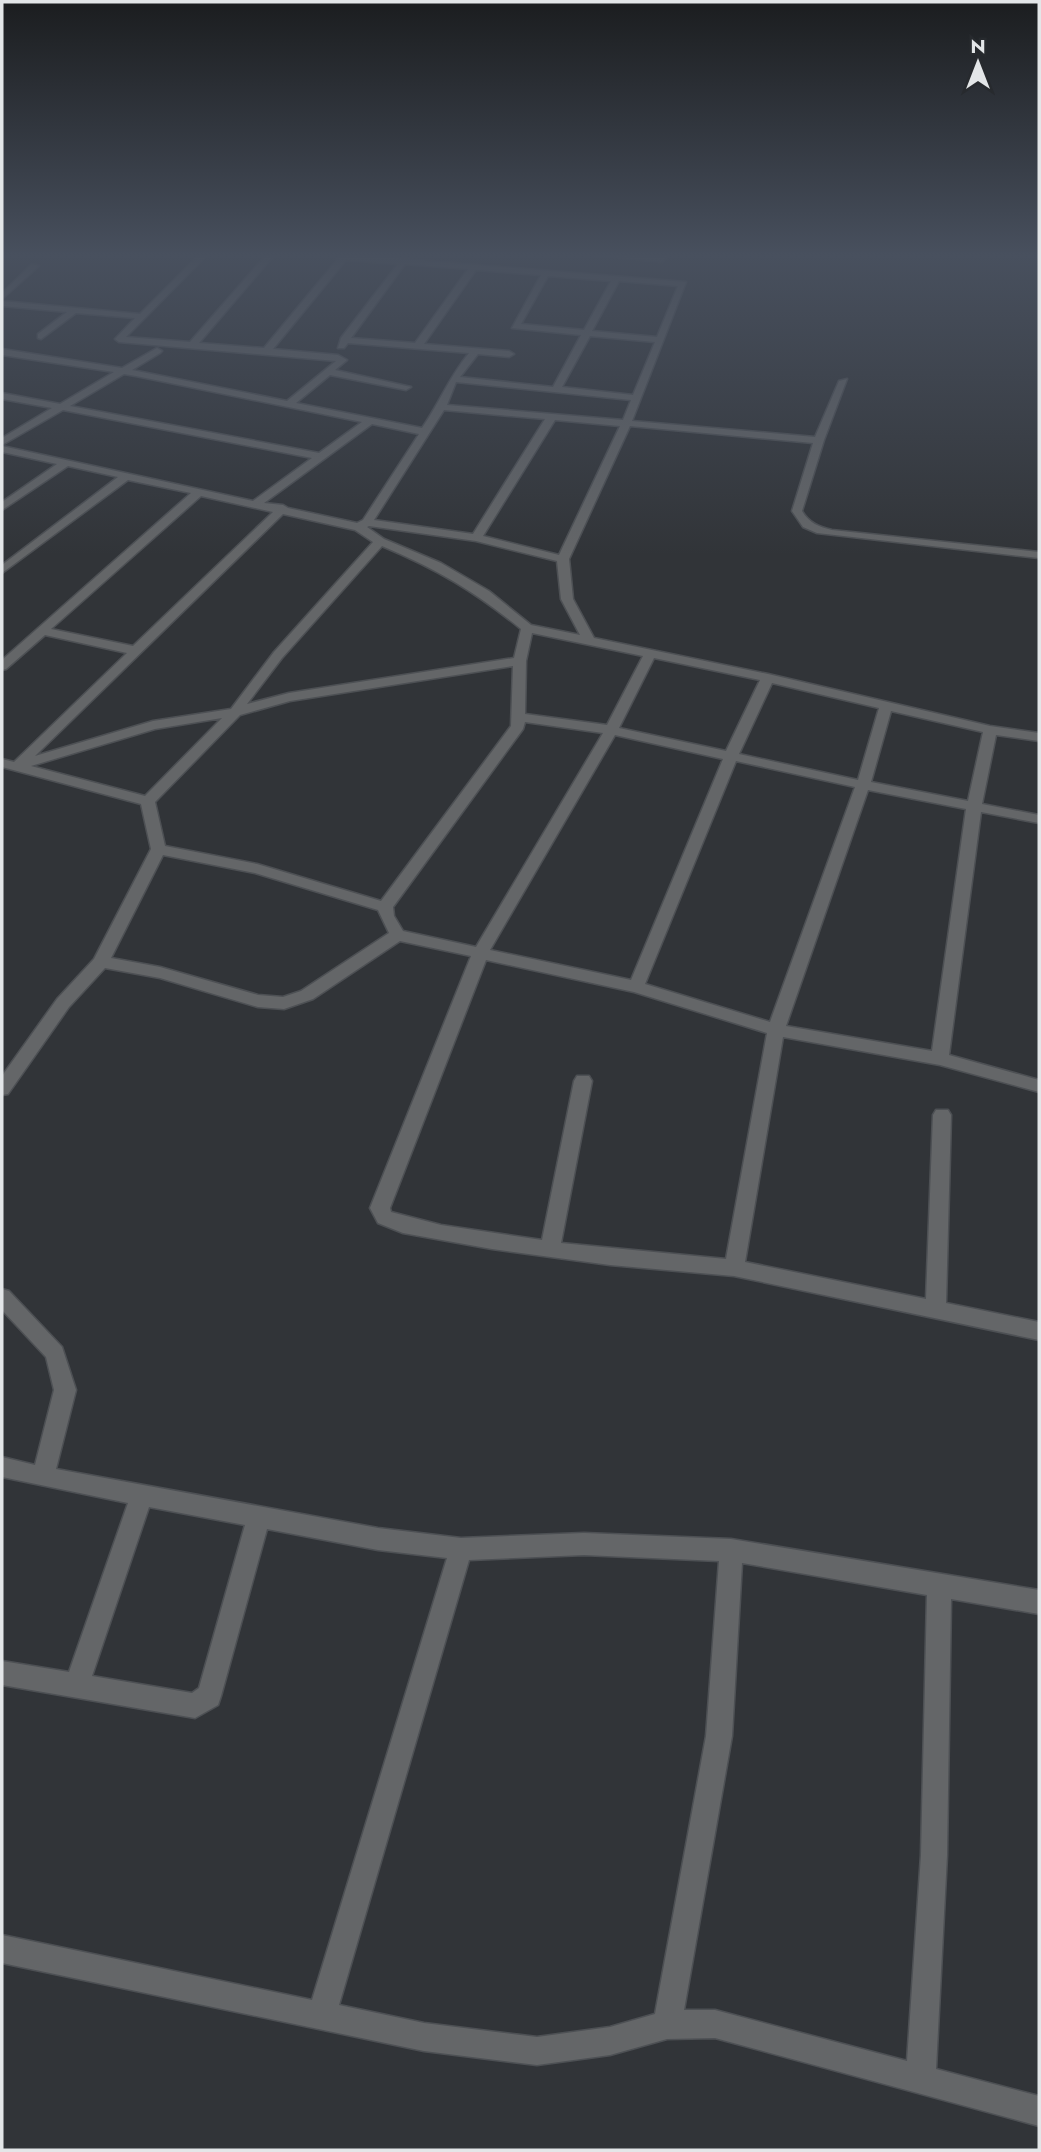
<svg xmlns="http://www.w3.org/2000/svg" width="1041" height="2152" font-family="Jost,sans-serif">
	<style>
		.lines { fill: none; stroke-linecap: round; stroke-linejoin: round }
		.minor-casing { stroke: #4d5054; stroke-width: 3 }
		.minor { fill: #646668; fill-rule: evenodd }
	</style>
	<rect width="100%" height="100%" fill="#313438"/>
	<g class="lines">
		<defs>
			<g id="minor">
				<path d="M200,254H208L126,337L190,342L267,254H275L199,343L264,348L342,254L686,282L632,421L815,437L839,381L847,379L824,440L802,511C809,523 819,527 832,530L1039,552V558L817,533L803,527L792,511L813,443L630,426L569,559L573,599L594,638L768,674L990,726L1039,733V741L996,735L982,804L1039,815V823L981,812L949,1055L1039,1080V1092L940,1065L783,1037L745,1262L926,1299L933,1115L936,1110H948L951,1115L946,1303L1039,1322V1340L734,1276L610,1265L492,1249L403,1233L378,1223L370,1208L471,956L400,941L313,999L284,1009L258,1007L160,978L105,968L69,1007L8,1094L2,1095V1076L57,999L94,959L151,849L141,804L2,767V759L14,762L127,653L45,635L6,669L2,670V660L191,493L128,480L2,573V565L118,477L68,466L2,510V502L57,464L2,452V446L253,501L312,458L63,410L2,445V438L52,408L2,399V393L60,404L114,372L2,355V349L122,368L157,348L162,351L160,353L132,370L287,401L336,361L119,342L115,339L135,318L76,313L41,339L38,338V334L67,312L2,306V301L140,314ZM346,260L398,264L341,338L338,348H344L348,343L469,353C448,379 440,402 422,428L296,403L330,375L406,390L411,387L335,370L347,360L338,355L273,349ZM405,264L468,269L415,343L351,338ZM476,270L541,275L512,328L581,335L553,387L460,377L478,354L509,357L514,354L509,351L424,344ZM548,276L611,281L584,330L521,324ZM619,281L678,286L657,337L592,331ZM590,336L655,342L633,395L562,387ZM124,374L136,376L362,422L319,453L70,406ZM456,382L631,400L623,420L447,405ZM444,410L545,419L473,534L374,520ZM555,420L620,426L559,555L483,536ZM372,424L419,434L363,520L357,523L288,508L283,505L264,503ZM201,496L273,512L133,646L51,629ZM283,514L355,530L373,542L274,652L231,709L153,721L35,756ZM369,526L476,541L557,561L561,599L580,635L531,625L489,591L441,563L384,539L367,527ZM382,546C437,569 474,591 521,629L514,658L289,693L247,704L282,658ZM532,633L643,656L607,725L525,714L526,661ZM654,658L760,680L726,751L619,728ZM513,666L511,726L381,901L257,864L165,846L155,802L240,715L290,701ZM772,683L879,708L858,780L739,754ZM891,711L983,732L968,801L871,782ZM222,718L145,796L31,766L155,729ZM525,722L603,733L476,947L403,931L394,916L393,907L523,729ZM615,735L723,759L631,980L490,950ZM736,761L855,787L770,1022L645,984ZM868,790L966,809L932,1051L786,1026ZM163,855L255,873L378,910L389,933L301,991L283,997L258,995L160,967L111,958ZM486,960L634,992L767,1033L726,1259L561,1243L592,1081L589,1076H577L574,1081L542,1240L441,1225L391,1212L390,1208Z"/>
				<polygon points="587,254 660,257 662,254 670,254 662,262"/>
				<polygon points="32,264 39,266 2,299 2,293"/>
				<path d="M2,1289L9,1291L62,1347L76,1390L56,1469L378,1528L461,1538L584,1533L731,1539L1039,1590V1614L951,1599L947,1855L936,2069L1039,2096V2126L715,2038L667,2039L610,2055L537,2065L424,2051L2,1963V1935L312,2000L447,1558L378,1550L267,1529L221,1696L218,1705L195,1718L2,1685V1661L69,1672L128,1503L2,1477V1457L35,1465L54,1390L46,1357L2,1310ZM149,1507L245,1525L199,1688L192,1693L92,1676ZM584,1555L719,1561L706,1736L655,2014L610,2027L537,2037L424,2023L339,2005L469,1560ZM742,1563L927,1595L921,1855L907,2061L715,2010H684L732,1736Z"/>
			</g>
		</defs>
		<use href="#minor" class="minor-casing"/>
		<use href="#minor" class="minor"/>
	</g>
	<linearGradient id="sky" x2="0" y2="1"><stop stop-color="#1b1d1f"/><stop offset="0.46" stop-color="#48505e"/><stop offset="1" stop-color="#48505e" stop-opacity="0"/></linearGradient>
	<rect width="1041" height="555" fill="url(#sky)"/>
	<rect width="1041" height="2152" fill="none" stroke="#e3e6e8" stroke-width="7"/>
	<g transform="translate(978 63)" stroke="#272a2e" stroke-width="5" paint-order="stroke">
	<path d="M0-5L12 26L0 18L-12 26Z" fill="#e3e6e8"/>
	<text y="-10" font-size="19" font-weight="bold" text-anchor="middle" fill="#e3e6e8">N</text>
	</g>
</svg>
